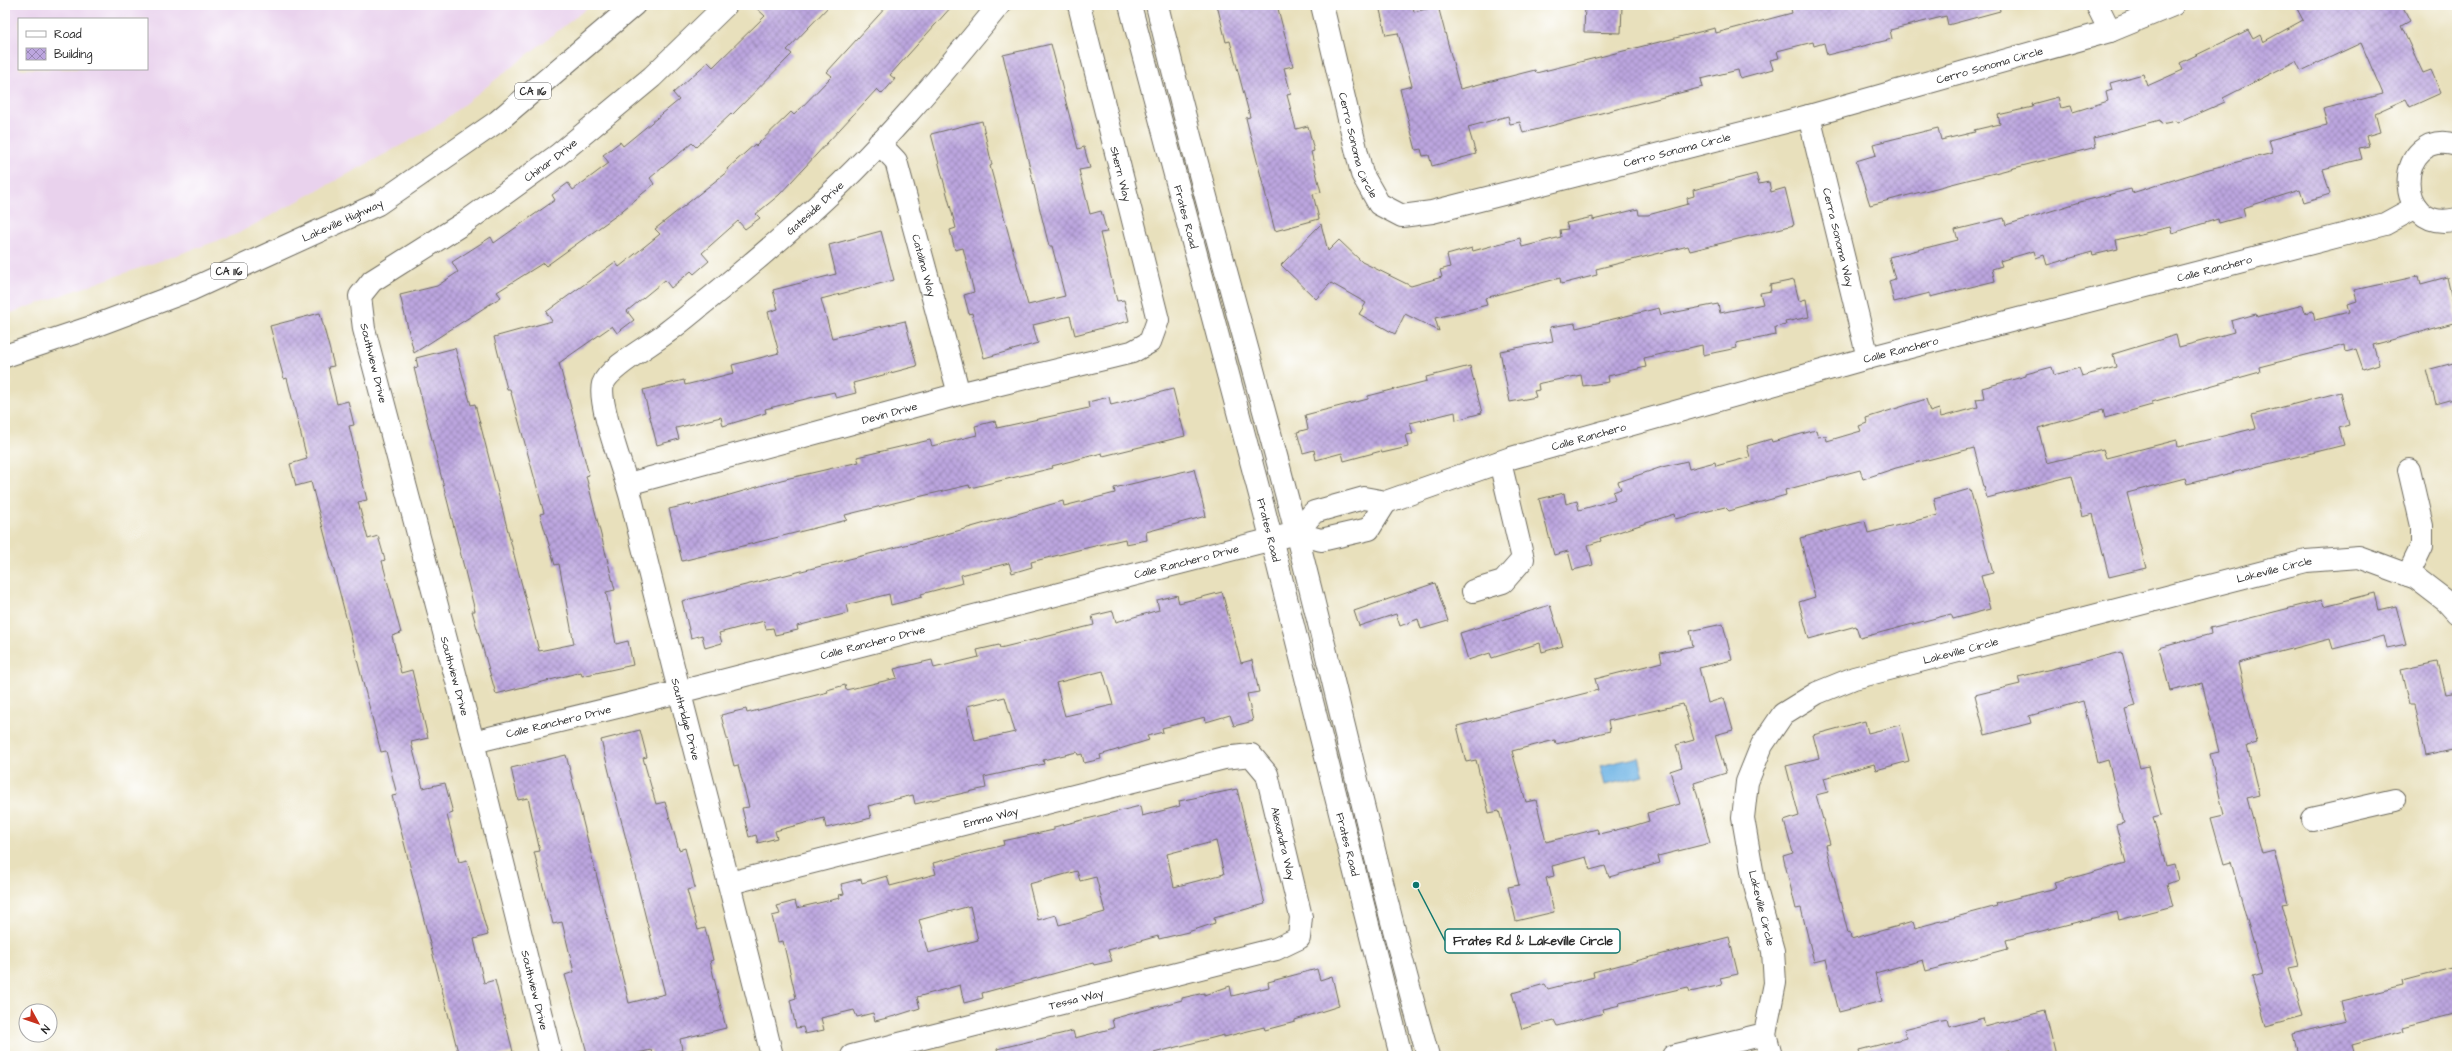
<svg xmlns="http://www.w3.org/2000/svg" width="2462" height="1061" font-family="'Architects Daughter',sans-serif">
	<style>
		.built { fill: #e9d2ed; fill-rule: evenodd }
		.water { fill: #6db3e4; stroke: #4c6f88 }
		.building { fill: url(#building-cross-hatch); fill-rule: evenodd }
		.lines { fill: none; stroke-linecap: round; stroke-linejoin: round }
		.minor-casing { stroke: #6d6a5e; stroke-width: 24 }
		.major-casing { stroke: #6d6a5e; stroke-width: 24 }
		.minor { stroke: #fff; stroke-width: 22 }
		.major { stroke: #fff; stroke-width: 22 }
		.labels { text-anchor: middle; stroke-width: 3; stroke-linejoin: round; paint-order: stroke }
		.shield { fill: #fff; stroke: #6b6b6b; stroke-width: 1 }
		.shield-label { font-size: 10px; font-weight: bold; fill: #2b2b2b }
		.street-label { font-size: 11px; fill: #2b2b2b; stroke: #fff }
		.leader { fill: none; stroke: #0f766e; stroke-width: 1.5 }
		.callout-dot { fill: #0f766e; stroke: #fff; stroke-width: 1.5 }
		.callout { fill: #fff; stroke: #0f766e; stroke-width: 1.5 }
		.callout-label { font-size: 12px; text-anchor: middle; font-weight: bold; fill: #2b2b2b }
	</style>
	<defs>
		<pattern id="building-cross-hatch" width="8" height="8" patternUnits="userSpaceOnUse"><rect width="8" height="8" fill="#bca6df"/><path d="M0 0l8 8M0 8l8-8" fill="none" stroke="#9987b5"/></pattern>
	</defs>
	<rect width="100%" height="100%" fill="#fff"/>
	<filter id="ink" filterUnits="userSpaceOnUse"><feTurbulence type="fractalNoise" baseFrequency=".025" numOctaves="2"/><feDisplacementMap in="SourceGraphic" scale="8" xChannelSelector="R" yChannelSelector="G"/><feConvolveMatrix kernelMatrix="1 2 1 2 8 2 1 2 1" color-interpolation-filters="sRGB"/></filter>
	<filter id="wash" filterUnits="userSpaceOnUse"><feTurbulence type="fractalNoise" baseFrequency=".012" numOctaves="4" result="noise"/><feDisplacementMap in="SourceGraphic" scale="16" xChannelSelector="R" yChannelSelector="G"/><feGaussianBlur stdDeviation="0.9" result="paint"/><feColorMatrix in="noise" values="0 0 0 0 0 0 0 0 0 0 0 0 0 0 0 0 0 1.4 0 .05"/><feComposite in="paint" operator="in"/></filter>
	<g filter="url(#wash)">
		<rect width="100%" height="100%" fill="#e8e0bc"/>
		<path class="built" d="M5,5H591L435,127L237,234L5,315ZM19,19H147V69H19Z"/>
		<polygon class="water" points="1639,757 1644,776 1605,785 1600,766"/>
		<g id="blocks">
			<g class="building">
				<polygon points="753,5 830,5 787,50 792,54 732,115 731,114 696,147 692,143 650,178 654,184 617,215 546,266 543,263 497,292 501,297 414,353 400,295 437,286 458,272 452,262 491,237 494,243 555,200 552,195 568,183 573,190 609,163 603,155 620,142 623,146 679,100 673,93 708,62 713,67 765,16"/>
				<polygon points="888,5 953,5 890,75 895,79 882,94 877,89 779,195 756,214 760,218 745,229 738,221 702,253 709,261 694,274 691,271 671,288 665,280 627,311 634,320 617,333 612,326 559,363 589,475 586,476 615,590 606,592 616,644 628,641 633,665 582,676 581,672 496,694 472,611 475,611 414,368 418,367 416,358 455,348 471,405 475,404 539,651 574,644 559,564 555,565 540,514 544,513 510,389 507,389 494,337 552,321 546,312 615,262 619,267 660,234 655,229 728,171 727,169 755,144 756,146 791,112 794,115 832,76 827,72"/>
				<polygon points="1217,5 1277,5 1293,66 1284,68 1291,94 1287,95 1296,129 1308,126 1314,151 1311,152 1321,192 1313,194 1319,219 1275,231 1246,118 1250,117 1230,41 1226,42"/>
				<polygon points="1401,5 1413,5 1414,12 1438,6 1460,89 1535,70 1536,73 1715,28 1716,33 1792,13 1790,5 1999,5 2000,11 1948,25 1946,16 1890,30 1892,39 1827,55 1824,43 1814,46 1813,42 1777,51 1779,58 1770,60 1773,69 1740,78 1738,70 1701,79 1703,87 1523,133 1520,122 1510,124 1508,116 1468,127 1476,154 1432,166 1429,155 1423,156 1421,149 1416,150 1400,89 1412,86 1398,33 1386,35 1380,10"/>
				<polygon points="1585,5 1622,5 1621,33 1584,32"/>
				<polygon points="2295,5 2402,5 2410,21 2401,26 2423,73 2431,70 2441,93 2410,107 2406,99 2375,113 2380,132 2366,136 2369,146 2359,148 2362,159 2323,169 2330,194 2304,202 2300,190 2243,208 2245,216 2219,223 2218,219 2172,233 2170,227 2116,240 2118,249 2093,255 2092,252 2047,265 2044,255 2036,258 2034,251 2000,261 2002,266 1992,269 1995,281 1930,297 1930,293 1894,302 1889,281 1895,279 1889,257 1958,240 1955,230 2004,218 2006,225 2080,202 2131,189 2132,193 2205,170 2273,153 2269,140 2327,125 2323,109 2383,94 2361,43 2301,71 2296,61 2223,98 2225,102 2177,123 2176,121 2161,124 2160,120 2094,138 2096,147 1870,205 1856,161 1876,155 1873,144 1938,128 1941,140 1975,132 1974,130 2000,124 1998,115 2033,107 2032,104 2058,97 2061,108 2071,106 2073,112 2108,101 2106,92 2112,90 2110,83 2143,74 2147,86 2183,70 2180,63 2248,30 2253,39 2260,35 2263,42 2303,20"/>
				<polygon points="1051,44 1078,149 1084,147 1090,168 1079,170 1090,214 1101,211 1107,232 1100,233 1117,301 1124,300 1129,321 1075,335 1070,316 1033,325 1038,343 984,358 972,313 969,314 964,295 974,292 963,248 955,250 950,230 956,228 931,134 982,121 992,165 990,166 1028,305 1065,296 1052,246 1049,246 1039,206 1003,55"/>
				<polygon points="1756,174 1759,184 1769,182 1771,192 1785,188 1794,225 1690,251 1688,246 1596,269 1597,275 1561,284 1560,278 1485,298 1487,305 1435,318 1439,331 1405,314 1395,334 1359,314 1366,303 1331,283 1316,299 1281,265 1321,224 1328,251 1339,240 1362,262 1411,286 1442,277 1440,270 1450,267 1447,255 1472,248 1473,251 1520,238 1522,247 1561,237 1560,230 1568,229 1566,223 1593,217 1593,220 1638,209 1639,215 1648,215 1688,204 1687,198 1694,196 1693,190"/>
				<polygon points="881,231 894,280 821,299 832,338 905,321 917,366 853,383 856,393 836,398 834,392 765,409 766,413 723,426 721,417 676,428 679,439 657,445 643,390 684,380 685,385 734,373 732,365 779,353 768,312 778,309 773,290 836,274 829,245"/>
				<polygon points="2419,276 2421,284 2447,277 2457,322 2373,345 2379,364 2363,369 2356,349 2346,352 2345,345 2259,367 2260,372 2152,402 2152,405 2105,418 2103,410 2038,428 2047,463 2103,449 2106,458 2177,440 2178,447 2256,428 2252,415 2341,392 2349,425 2339,428 2344,445 2187,484 2185,478 2127,493 2146,568 2109,577 2093,514 2082,517 2072,476 1987,498 1974,448 1896,468 1863,479 1860,470 1785,490 1786,495 1729,511 1725,507 1675,519 1674,514 1600,538 1601,541 1588,545 1593,565 1573,570 1568,551 1554,555 1539,499 1564,493 1566,504 1577,501 1579,510 1597,505 1615,499 1613,492 1621,489 1618,482 1662,467 1687,461 1689,469 1715,462 1716,466 1750,457 1747,446 1771,439 1772,442 1816,430 1818,437 1826,436 1827,441 1861,431 1859,426 1867,423 1866,418 1926,399 1930,412 1939,409 1941,417 1978,407 1976,399 1984,398 1982,388 2026,376 2026,374 2052,367 2054,375 2079,368 2082,376 2116,367 2113,354 2176,335 2179,347 2202,341 2234,332 2231,321 2256,314 2257,317 2303,305 2305,313 2313,311 2315,320 2350,312 2348,304 2357,301 2354,290"/>
				<polygon points="1794,280 1799,301 1806,299 1809,317 1785,322 1786,325 1775,327 1776,335 1736,343 1737,348 1703,355 1702,345 1644,358 1646,367 1608,376 1609,382 1583,386 1581,375 1541,383 1538,384 1539,390 1534,391 1536,397 1510,402 1500,351 1553,341 1550,327 1575,323 1576,328 1659,308 1661,315 1718,304 1720,313 1763,304 1760,293 1771,291 1770,285"/>
				<polygon points="320,313 334,366 328,367 337,404 348,401 354,425 349,426 367,500 358,502 368,539 378,536 385,560 382,561 401,633 392,636 401,673 412,670 428,738 411,742 423,788 445,783 453,813 447,815 459,862 467,860 488,935 474,939 484,983 495,980 513,1052 498,1056 459,1056 392,796 397,795 386,751 381,752 311,482 296,486 290,464 307,459 287,378 284,379 270,326"/>
				<polygon points="2457,362 2457,398 2436,404 2427,370"/>
				<polygon points="1470,366 1482,413 1456,420 1455,412 1410,423 1413,434 1405,435 1408,447 1382,453 1381,451 1344,461 1342,453 1316,460 1314,450 1303,453 1297,432 1308,429 1305,415 1368,399 1368,396 1427,381 1426,377"/>
				<polygon points="1173,389 1185,436 1103,456 1102,453 1052,466 1053,468 970,488 969,485 918,497 845,515 847,520 682,561 669,509 691,504 692,506 781,480 859,462 857,457 891,449 930,440 932,446 977,435 975,426 995,421 997,428 1089,408 1088,402 1109,397 1111,405"/>
				<polygon points="1194,469 1206,516 1146,532 1147,540 1126,544 1125,539 1082,549 1031,562 1032,567 1012,573 1009,563 961,575 963,583 921,594 922,597 891,605 889,594 846,605 848,613 797,626 798,630 775,635 773,628 766,629 764,621 719,633 722,643 705,648 702,635 691,638 682,601 929,539 1063,501 1064,506 1115,493 1114,488"/>
				<polygon points="1970,489 1993,573 1981,576 1990,609 1953,619 1951,614 1860,638 1856,626 1809,639 1799,602 1815,597 1800,538 1865,521 1868,533 1938,515 1934,499"/>
				<polygon points="1435,583 1448,621 1421,629 1418,619 1400,626 1396,614 1359,626 1354,611"/>
				<path d="M1222,592L1241,663L1252,660L1259,692L1247,694L1253,721L1234,726L1230,715L1206,722L1205,717L1162,728L1163,732L1147,736L1149,740L1100,755L1101,759L1084,763L1082,754L1078,755L1077,752L1043,760L1044,764L984,777L986,788L915,804L913,795L868,806L871,818L852,823L851,822L826,828L824,818L775,831L777,838L758,843L756,835L749,837L742,808L749,807L738,765L734,766L721,715L746,709L747,713L828,692L827,690L845,685L846,690L897,678L894,669L932,660L934,668L979,657L977,650L999,645L1000,648L1094,625L1092,616L1113,611L1116,622L1159,610L1157,600L1177,595L1179,603ZM1103,671L1113,705L1065,716L1056,683ZM1005,697L1015,732L975,741L967,706Z"/>
				<polygon points="2375,593 2379,610 2396,606 2406,644 2387,648 2384,636 2333,649 2330,639 2238,663 2257,743 2247,746 2259,795 2247,798 2262,853 2274,850 2288,903 2282,904 2299,966 2289,968 2303,1016 2266,1026 2252,977 2262,974 2231,862 2224,864 2211,818 2224,815 2210,754 2219,752 2202,683 2170,691 2159,648 2211,634 2210,628 2322,600 2324,606"/>
				<polygon points="1550,605 1563,646 1542,652 1540,643 1492,658 1490,653 1468,660 1460,633"/>
				<path d="M1723,624L1732,660L1699,668L1708,703L1724,698L1733,730L1715,735L1726,773L1694,783L1710,843L1658,856L1660,863L1609,877L1605,866L1590,870L1586,857L1552,866L1554,876L1546,878L1554,912L1516,921L1508,887L1519,885L1508,842L1499,811L1489,813L1476,760L1466,762L1457,726L1598,690L1595,679L1662,662L1660,653L1693,646L1690,631ZM1683,704L1694,740L1676,745L1682,767L1670,771L1680,804L1647,813L1649,821L1633,826L1599,834L1597,829L1546,842L1536,800L1526,802L1512,751L1555,740L1556,744L1610,731L1608,721Z"/>
				<polygon points="2122,652 2136,706 2125,709 2140,768 2148,766 2161,815 2153,817 2166,866 2174,864 2178,880 2167,884 2173,906 2119,920 2117,912 2006,940 2008,949 1926,971 1923,960 1875,973 1882,1001 1839,1012 1826,959 1814,962 1801,908 1796,909 1783,856 1793,853 1784,821 1799,816 1786,766 1819,758 1813,735 1865,721 1868,733 1900,725 1909,761 1876,770 1874,764 1824,778 1828,792 1816,795 1830,844 1826,845 1848,933 1850,932 1851,939 1913,922 1915,928 1997,906 1996,903 2056,888 2054,883 2126,863 2116,825 2124,823 2108,760 2098,763 2083,701 2029,716 2031,723 1985,735 1975,695 2020,684 2018,677"/>
				<polygon points="2438,662 2446,695 2457,693 2457,749 2425,756 2414,705 2409,705 2401,670"/>
				<polygon points="640,730 647,757 643,758 656,804 665,802 679,850 685,848 695,888 687,890 698,930 705,928 713,960 710,961 726,1028 680,1039 682,1050 657,1056 653,1056 651,1050 625,1056 588,1056 565,975 574,972 562,922 553,924 534,852 540,851 528,798 518,800 511,768 566,755 629,1003 665,994 601,740"/>
				<path d="M1237,789L1265,904L1214,918L1215,923L1188,932L1159,939L1158,936L1108,950L1112,961L1094,965L1093,963L982,993L983,998L964,1003L960,985L917,997L920,1008L895,1016L875,1021L873,1013L857,1017L854,1010L821,1018L824,1030L805,1034L803,1027L796,1028L790,1000L796,998L783,941L778,942L772,916L780,914L777,906L795,901L797,908L840,898L839,895L844,894L841,884L861,879L862,883L887,876L890,886L936,874L933,863L1004,845L1003,841L1054,830V827L1140,806L1142,816L1180,806L1179,801ZM1216,841L1224,874L1174,887L1167,854ZM1077,871L1080,881L1096,877L1105,912L1059,925L1056,915L1038,920L1029,884ZM970,906L978,940L928,953L919,920Z"/>
				<polygon points="1729,937 1738,974 1720,978 1722,985 1690,992 1688,987 1619,1003 1620,1005 1603,1009 1604,1013 1557,1026 1554,1020 1522,1029 1512,993 1545,984 1548,989 1594,977 1593,972"/>
				<polygon points="2457,967 2457,1013 2403,1027 2404,1031 2352,1045 2355,1056 2298,1056 2293,1035 2345,1022 2340,1001 2404,986 2403,981"/>
				<polygon points="1317,969 1320,980 1332,976 1339,1006 1295,1020 1295,1022 1265,1030 1264,1027 1224,1037 1224,1035 1142,1056 998,1056 997,1049 1073,1031 1075,1038 1114,1028 1112,1019 1182,1000 1182,998 1204,993 1204,995 1230,986 1232,996 1269,987 1268,982"/>
				<polygon points="2045,1011 2056,1056 2011,1056 2010,1050 1988,1056 1860,1056 1859,1050 1906,1038 1904,1029 1936,1021 1948,1019 1950,1027 1983,1018 1985,1027"/>
			</g>
		</g>
	</g>
	<g filter="url(#ink)">
		<use href="#blocks" fill-opacity="0" stroke="#6d6a5e" stroke-width="1"/>
		<g class="lines">
			<defs>
				<g id="minor">
					<path id="s1" d="M1130,5L1264,510L1401,1056"/>
					<path d="M1157,5C1199,182 1251,356 1296,532C1341,707 1379,883 1428,1056"/>
					<path id="s2" d="M1322,5L1362,174L1379,204L1402,216L1432,212L1809,116L2110,31L2173,5"/>
					<polyline points="2097,5 2110,31"/>
					<path id="s3" d="M1809,116L1868,358"/>
					<path id="s4" d="M879,143L896,161L959,394"/>
					<path d="M2457,145C2394,126 2391,236 2457,219"/>
					<path id="s5" d="M628,484L959,394L1132,352L1150,342L1158,320L1079,5"/>
					<path id="s6" d="M1296,533L1314,512L1364,498L1386,502L1511,458L1868,358L2385,224L2416,207"/>
					<polyline points="2408,575 2422,546 2422,526 2409,470"/>
					<polyline points="1473,591 1503,582 1523,559 1500,462"/>
					<path id="s7" d="M473,742L679,692L1296,533L1321,540L1369,529L1386,502"/>
					<polyline points="2312,819 2395,800"/>
					<path id="s8" d="M730,883L1224,758L1251,755L1267,774L1301,917L1299,938L1276,949L852,1056"/>
					<path id="s9" d="M551,1056L473,742L364,329L360,296L372,281L467,221L558,155L652,77L726,5"/>
					<path id="s10" d="M772,1056C727,869 676,685 631,498C625,473 597,404 603,384C609,367 651,345 666,333C681,322 695,310 710,298C742,272 774,245 805,217C876,154 939,79 999,5"/>
					<polyline points="1673,1056 1765,1034"/>
					<path id="s11" d="M1771,1056L1765,1034L1775,983L1773,951L1754,882L1743,818L1747,782L1762,745L1783,714L1817,693L1854,678L2306,561L2359,557L2416,578L2446,601L2457,613"/>
				</g>
				<g id="major">
					<path id="s12" d="M5,356L89,328L190,290L378,204L498,121L634,5"/>
				</g>
			</defs>
			<use href="#minor" class="minor-casing"/>
			<use href="#major" class="major-casing"/>
			<use href="#minor" class="minor"/>
			<use href="#major" class="major"/>
		</g>
	</g>
	<g class="labels">
		<g class="shield">
			<rect x="515" y="83" width="36" height="16" rx="3"/>
			<rect x="211" y="263" width="36" height="16" rx="3"/>
		</g>
		<g class="shield-label">
			<text x="533" y="95">CA 116</text>
			<text x="229" y="275">CA 116</text>
		</g>
		<g class="street-label">
			<text dy="4" stroke="none"><textPath href="#s2" startOffset="841">Cerro Sonoma Circle</textPath></text>
			<text dy="4" stroke="none"><textPath href="#s2" startOffset="145">Cerro Sonoma Circle</textPath></text>
			<text dy="4" stroke="none"><textPath href="#s2" startOffset="517">Cerro Sonoma Circle</textPath></text>
			<text dy="4" stroke="none"><textPath href="#s9" startOffset="1019">Chinar Drive</textPath></text>
			<text transform="translate(1121 174) rotate(76)" y="4">Shern Way</text>
			<text dy="4" stroke="none"><textPath href="#s10" startOffset="970">Gateside Drive</textPath></text>
			<text dy="4" stroke="none"><textPath href="#s1" startOffset="219">Frates Road</textPath></text>
			<text dy="4" stroke="none"><textPath href="#s12" startOffset="364">Lakeville Highway</textPath></text>
			<text dy="4" stroke="none"><textPath href="#s3" startOffset="125">Cerra Sonoma Way</textPath></text>
			<text dy="4" stroke="none"><textPath href="#s4" startOffset="133">Catalina Way</textPath></text>
			<text dy="4" stroke="none"><textPath href="#s6" startOffset="963">Calle Ranchero</textPath></text>
			<text dy="4" stroke="none"><textPath href="#s6" startOffset="639">Calle Ranchero</textPath></text>
			<text transform="translate(374 363) rotate(76)" y="4">Southview Drive</text>
			<text dy="4" stroke="none"><textPath href="#s5" startOffset="271">Devin Drive</textPath></text>
			<text dy="4" stroke="none"><textPath href="#s6" startOffset="315">Calle Ranchero</textPath></text>
			<text dy="4" stroke="none"><textPath href="#s1" startOffset="543">Frates Road</textPath></text>
			<text dy="4" stroke="none"><textPath href="#s7" startOffset="736">Calle Ranchero Drive</textPath></text>
			<text dy="4" stroke="none"><textPath href="#s11" startOffset="871">Lakeville Circle</textPath></text>
			<text dy="4" stroke="none"><textPath href="#s7" startOffset="412">Calle Ranchero Drive</textPath></text>
			<text dy="4" stroke="none"><textPath href="#s11" startOffset="547">Lakeville Circle</textPath></text>
			<text transform="translate(455 676) rotate(75)" y="4">Southview Drive</text>
			<text transform="translate(686 719) rotate(75)" y="4">Southridge Drive</text>
			<text dy="4" stroke="none"><textPath href="#s7" startOffset="88">Calle Ranchero Drive</textPath></text>
			<text dy="4" stroke="none"><textPath href="#s8" startOffset="269">Emma Way</textPath></text>
			<text dy="4" stroke="none"><textPath href="#s8" startOffset="633">Alexandra Way</textPath></text>
			<text dy="4" stroke="none"><textPath href="#s1" startOffset="867">Frates Road</textPath></text>
			<text transform="translate(1762 908) rotate(76)" y="4">Lakeville Circle</text>
			<text transform="translate(535 990) rotate(76)" y="4">Southview Drive</text>
			<text transform="translate(1076 999) rotate(-14)" y="4">Tessa Way</text>
		</g>
	</g>
	<path class="leader" d="M1416 885L1445 941"/>
	<circle class="callout-dot" cx="1416" cy="885" r="4"/>
	<rect class="callout" x="1445" y="929" width="175" height="24" rx="4"/>
	<g class="callout-label">
		<text x="1533" y="945">Frates Rd &amp; Lakeville Circle</text>
	</g>
	<rect width="2462" height="1061" fill="none" stroke="#fff" stroke-width="20"/>
	<rect x="18" y="18" width="130" height="52" fill="#ffffff" stroke="#aaaaaa"/>
	<rect x="26" y="31" width="20" height="6" fill="#ffffff" stroke="#aaaaaa"/>
	<text x="54" y="38" font-size="12" fill="#2b2b2b">Road</text>
	<rect x="26" y="48" width="20" height="12" fill="url(#building-cross-hatch)" stroke="#aaaaaa"/>
	<text x="54" y="58" font-size="12" fill="#2b2b2b">Building</text>
	<g transform="translate(38 1023) rotate(130)"><circle r="19" fill="#ffffff" stroke="#aaaaaa"/>
	<path d="M0-3L7 15L0 10L-7 15Z" fill="#c8321e"/>
	<text y="-6" font-size="11" font-weight="bold" text-anchor="middle" fill="#2b2b2b">N</text>
	</g>
</svg>
